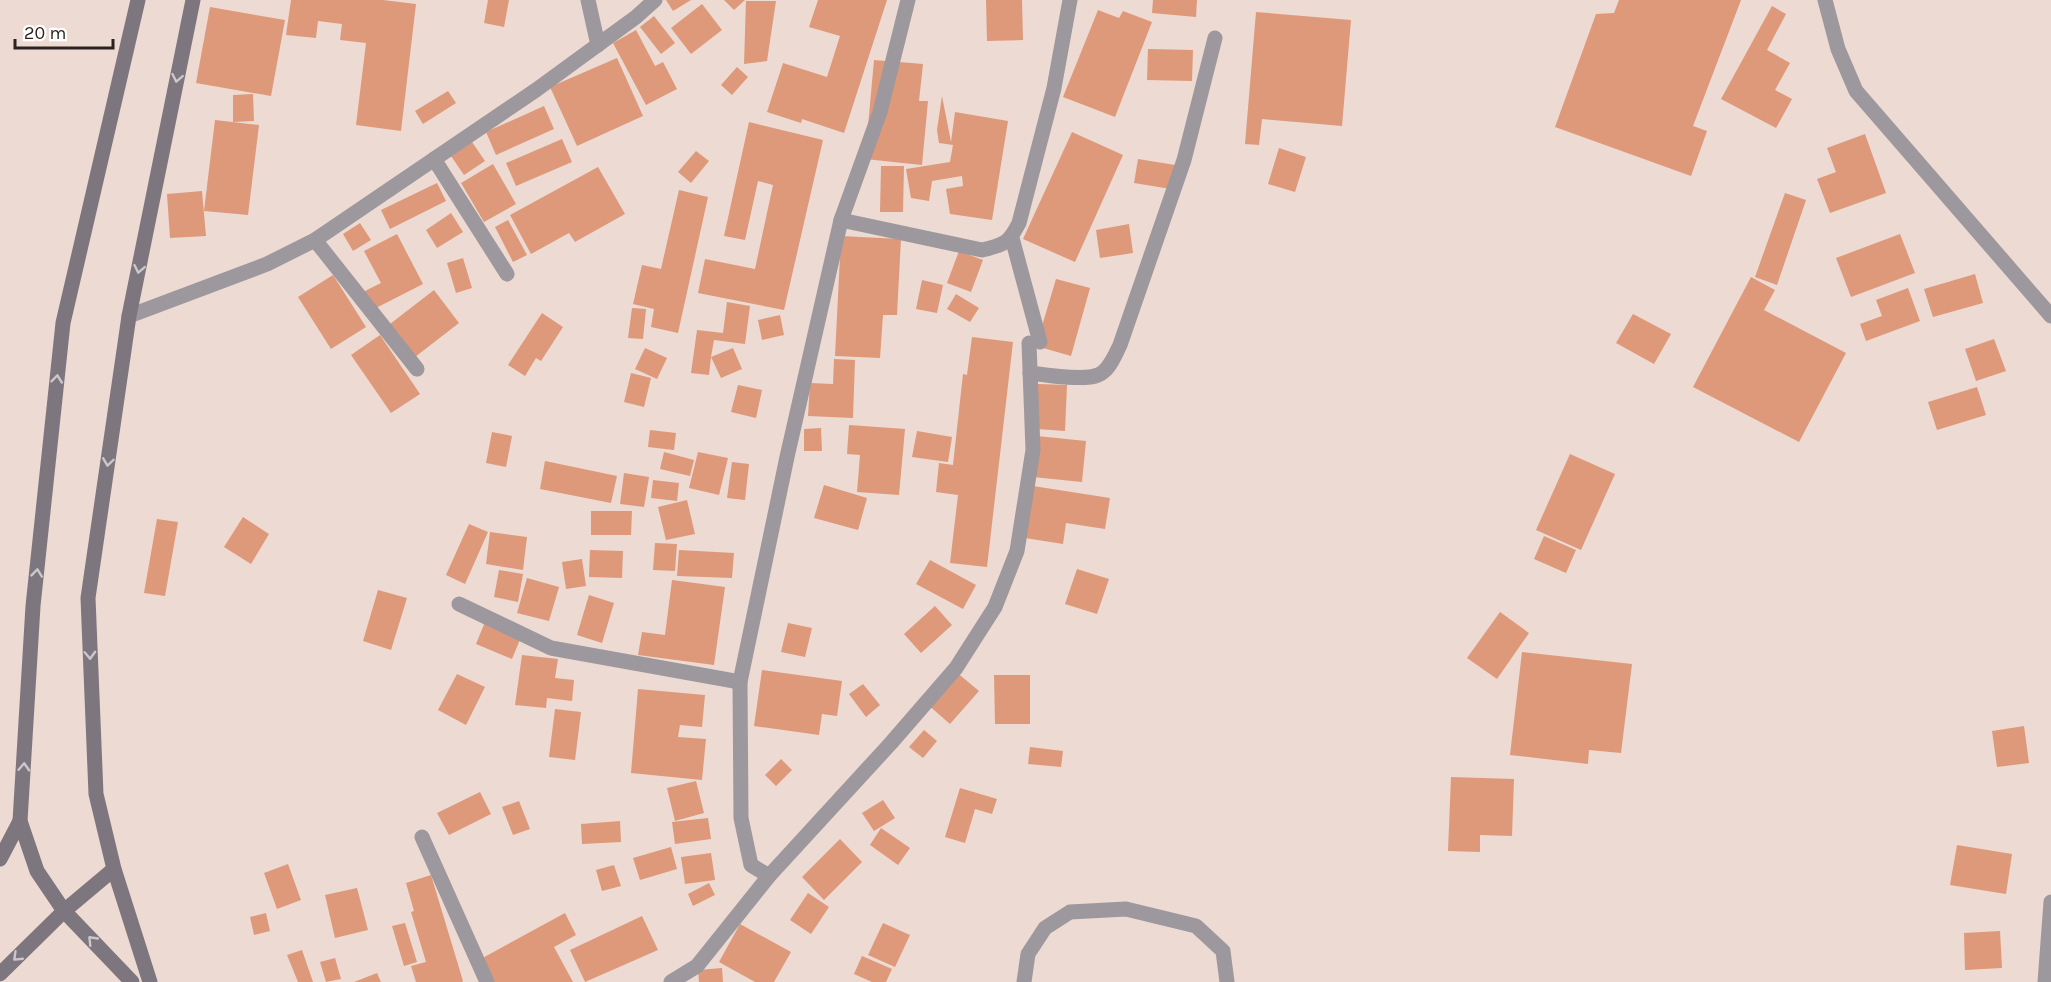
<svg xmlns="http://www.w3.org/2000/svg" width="2051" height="982" font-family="Karla,sans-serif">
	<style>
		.building { fill: #de997a }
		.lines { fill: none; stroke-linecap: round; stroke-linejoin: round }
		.street { stroke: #9d989e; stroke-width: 15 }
		.secondary { stroke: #7e767f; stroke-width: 15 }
		.oneway { stroke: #cbc8cc }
	</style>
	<rect width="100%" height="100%" fill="#eddad2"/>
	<g class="building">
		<polygon points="291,0 383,0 416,4 401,131 356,125 366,43 340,40 342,24 318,21 316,38 286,35"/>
		<polygon points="488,0 509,0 504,27 484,23"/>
		<polygon points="666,0 691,0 673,11"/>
		<polygon points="724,0 745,0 734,10"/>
		<polygon points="818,0 887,0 844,133 802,119 801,123 767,112 783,63 827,77 840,36 809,27"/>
		<polygon points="986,0 1022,0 1023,40 987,41"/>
		<polygon points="1153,0 1197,0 1196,17 1152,13"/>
		<polygon points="1619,0 1741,0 1693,126 1707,131 1691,176 1555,127 1596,14 1614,13"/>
		<polygon points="746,1 776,1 767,61 744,64"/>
		<polygon points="702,4 722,30 691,54 671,28"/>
		<polygon points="1772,6 1786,14 1767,50 1790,63 1775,90 1792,99 1776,128 1721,99"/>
		<polygon points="210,7 285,20 271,96 196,83"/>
		<polygon points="1098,10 1119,18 1123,11 1152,22 1115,117 1063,97"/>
		<polygon points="1256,12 1351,20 1342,126 1262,119 1259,145 1245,144"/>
		<polygon points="654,16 675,43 661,54 640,27"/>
		<polygon points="636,30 655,66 663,62 677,89 646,105 613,43"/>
		<polygon points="1148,49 1193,50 1192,81 1147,80"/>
		<polygon points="617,58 643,116 577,146 550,87"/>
		<polygon points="874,60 923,64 919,101 928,101 922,165 865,159"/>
		<polygon points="737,67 748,77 732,95 721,85"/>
		<polygon points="448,91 456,103 423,124 415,111"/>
		<polygon points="253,94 254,121 233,122 233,95"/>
		<polygon points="942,96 951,142 955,112 1008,121 992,220 950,214 946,189 963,186 962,176 932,181 929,201 911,198 906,169 950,162 953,145 939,143 937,130"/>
		<polygon points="544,106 554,129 496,155 486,132"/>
		<polygon points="215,120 259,125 248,215 204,211"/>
		<polygon points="749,122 823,140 784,310 698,293 705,259 755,269 773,185 758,181 745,240 724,236"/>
		<polygon points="1072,132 1123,155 1075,262 1023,239"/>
		<polygon points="1865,134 1886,193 1830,213 1817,179 1836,172 1827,148"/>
		<polygon points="562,139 572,162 516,186 506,163"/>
		<polygon points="472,142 485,161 464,175 451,156"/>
		<polygon points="1279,148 1306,157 1295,192 1268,184"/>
		<polygon points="696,151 709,161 691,183 678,172"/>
		<polygon points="1138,159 1175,165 1171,189 1134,183"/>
		<polygon points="493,164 516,204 484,222 461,183"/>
		<polygon points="881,166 904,166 903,212 880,212"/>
		<polygon points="598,167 625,214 575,242 569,233 531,254 510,215"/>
		<polygon points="437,183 446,201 390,229 381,210"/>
		<polygon points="679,190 708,197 678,333 651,327 654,309 633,304 642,265 661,269"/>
		<polygon points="202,191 206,236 170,238 167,194"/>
		<polygon points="1785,193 1806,200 1777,285 1755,277"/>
		<polygon points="451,213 463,232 437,248 426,230"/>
		<polygon points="508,220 527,255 513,262 495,227"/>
		<polygon points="360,223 371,240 353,251 343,234"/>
		<polygon points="1129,224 1133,253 1100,258 1096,230"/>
		<polygon points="397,234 423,284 374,309 365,291 381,283 364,251"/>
		<polygon points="1900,234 1915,273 1851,297 1836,258"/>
		<polygon points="841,236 901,239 897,315 883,315 880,358 835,356"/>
		<polygon points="959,251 983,260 971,292 947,283"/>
		<polygon points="463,258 472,288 456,293 447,263"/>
		<polygon points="1975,274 1983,303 1933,317 1924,289"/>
		<polygon points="333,275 366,327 331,349 298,297"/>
		<polygon points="1751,277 1775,290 1764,310 1846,353 1799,442 1693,387"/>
		<polygon points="1056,279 1090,288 1071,356 1036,346"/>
		<polygon points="922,280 943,285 937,313 916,309"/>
		<polygon points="1908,288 1920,321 1866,341 1860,324 1882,316 1876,300"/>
		<polygon points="434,290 459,323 415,357 390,324"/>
		<polygon points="956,294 979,308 970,322 947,309"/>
		<polygon points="727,302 750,306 745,344 714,340 711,357 733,348 742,369 721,378 711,357 709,375 691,373 697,330 723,333"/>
		<polygon points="632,308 646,309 643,339 628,338"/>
		<polygon points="542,313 563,327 541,361 536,358 525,376 508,365"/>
		<polygon points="1633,314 1671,334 1654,364 1616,343"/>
		<polygon points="780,315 784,335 762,340 758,320"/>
		<polygon points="380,335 420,394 391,413 351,355"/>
		<polygon points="972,337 1013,342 987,567 950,563 958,495 936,492 939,463 953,465 963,374 967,375"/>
		<polygon points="1994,339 2006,371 1976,381 1965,349"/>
		<polygon points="645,348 667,358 657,379 635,369"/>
		<polygon points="834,359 855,360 853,418 808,416 810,383 833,384"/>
		<polygon points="631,373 651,378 644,407 624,402"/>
		<polygon points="1038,384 1067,385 1065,431 1037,429"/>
		<polygon points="738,385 762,390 756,418 731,412"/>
		<polygon points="1977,387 1986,415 1937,430 1928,402"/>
		<polygon points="849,425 905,429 899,495 857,492 860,455 847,454"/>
		<polygon points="821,428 822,451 804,451 804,429"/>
		<polygon points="650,430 676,433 674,450 648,447"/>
		<polygon points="917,431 952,437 948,462 912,457"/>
		<polygon points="492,432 512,436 506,467 486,463"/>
		<polygon points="1037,436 1086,441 1082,482 1033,477"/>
		<polygon points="664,452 694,460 690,476 660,469"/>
		<polygon points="698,452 728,458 719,495 689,488"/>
		<polygon points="1570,454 1615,474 1581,550 1536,530"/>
		<polygon points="545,461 617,476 611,503 540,489"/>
		<polygon points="732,462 749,464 745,500 727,498"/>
		<polygon points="624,473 649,477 644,507 620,504"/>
		<polygon points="653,480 679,483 677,501 651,498"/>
		<polygon points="824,485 867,498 858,530 814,518"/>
		<polygon points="1033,486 1110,498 1105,529 1066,523 1063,544 1025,538"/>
		<polygon points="687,500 695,534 666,540 658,507"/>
		<polygon points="591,511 632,511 631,535 591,535"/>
		<polygon points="243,517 269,534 251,564 224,547"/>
		<polygon points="157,519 178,522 165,596 144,593"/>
		<polygon points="469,524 488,532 465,584 446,575"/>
		<polygon points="490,532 527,537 523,570 486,564"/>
		<polygon points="1544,536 1576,550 1566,573 1534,559"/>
		<polygon points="655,543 677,544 675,571 653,570"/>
		<polygon points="590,550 623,551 622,578 589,577"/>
		<polygon points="679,550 734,553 732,578 677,576"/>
		<polygon points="582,559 586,586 566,589 562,562"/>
		<polygon points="930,560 976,585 963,609 916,584"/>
		<polygon points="1077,569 1109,579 1097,614 1065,604"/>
		<polygon points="499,570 523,574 518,602 494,597"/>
		<polygon points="527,578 559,587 549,621 517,613"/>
		<polygon points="672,580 725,587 714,665 638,655 642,632 665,635"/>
		<polygon points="378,590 407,598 391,650 363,641"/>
		<polygon points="589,595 614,603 602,643 577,635"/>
		<polygon points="935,606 952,625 921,653 904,634"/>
		<polygon points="1500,612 1529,633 1497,679 1467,658"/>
		<polygon points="485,622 521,637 512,659 476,644"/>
		<polygon points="788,623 812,628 805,657 781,652"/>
		<polygon points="1522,652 1632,664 1621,753 1589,750 1588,764 1510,755"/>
		<polygon points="522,655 558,659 555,678 574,680 572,701 547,698 546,708 515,705"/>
		<polygon points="762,670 842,681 837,716 822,714 819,735 754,726"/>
		<polygon points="955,671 979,691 950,724 927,704"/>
		<polygon points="457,674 485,687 466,725 438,710"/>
		<polygon points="994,675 1030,675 1030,724 995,724"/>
		<polygon points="863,684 880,705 866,717 849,694"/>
		<polygon points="638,689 705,695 702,727 680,725 678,737 706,739 702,780 631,773"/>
		<polygon points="555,709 581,712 575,760 549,757"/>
		<polygon points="2024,726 2029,763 1997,767 1992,731"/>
		<polygon points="924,730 937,741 923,758 909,747"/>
		<polygon points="1030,747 1063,751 1061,767 1028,764"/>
		<polygon points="781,759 792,770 776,786 765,775"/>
		<polygon points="1451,777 1514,779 1512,836 1480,835 1480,852 1448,851"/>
		<polygon points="696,781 704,813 675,821 667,788"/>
		<polygon points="960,788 997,799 992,814 975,809 965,843 945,837"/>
		<polygon points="480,792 491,814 449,835 437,813"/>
		<polygon points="883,800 895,818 874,831 862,813"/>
		<polygon points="519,801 530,829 513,835 502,807"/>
		<polygon points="708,818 711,839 675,844 672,822"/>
		<polygon points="620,821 621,842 582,844 581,824"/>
		<polygon points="881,828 910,848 898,865 870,845"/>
		<polygon points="840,839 862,862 824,900 802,877"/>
		<polygon points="1957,845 2012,854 2006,894 1950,885"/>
		<polygon points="671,847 677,869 640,880 633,858"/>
		<polygon points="711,853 715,880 685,884 681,857"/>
		<polygon points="288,864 301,900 277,909 264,873"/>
		<polygon points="614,865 621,886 602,891 596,870"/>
		<polygon points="431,875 463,981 462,982 416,982 411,966 426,962 411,912 414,911 406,883"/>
		<polygon points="709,883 715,895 693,906 688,894"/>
		<polygon points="357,888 368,930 335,938 325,895"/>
		<polygon points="808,893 829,907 811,934 790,920"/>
		<polygon points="266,913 270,931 254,935 250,917"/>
		<polygon points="565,913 576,935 554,947 573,982 489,982 477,961"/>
		<polygon points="642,916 658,950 585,982 570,950"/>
		<polygon points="405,923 417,962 404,966 392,926"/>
		<polygon points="883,923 910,935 895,967 868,955"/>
		<polygon points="740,924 791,952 774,982 755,982 719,962"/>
		<polygon points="2000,931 2002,968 1965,970 1964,933"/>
		<polygon points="302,950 313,982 298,982 287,955"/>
		<polygon points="862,956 892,969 886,982 872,982 854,974"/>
		<polygon points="335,958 341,979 326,982 320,962"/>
		<polygon points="722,968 723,982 699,982 698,970"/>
		<polygon points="377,973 381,982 354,982"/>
	</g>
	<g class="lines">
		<g class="street">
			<polyline points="588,0 598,45"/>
			<polyline points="908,0 880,112 841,220 787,457 740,682 741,818 751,865 769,876 891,743 956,668 995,607 1017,551 1033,450 1029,343"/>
			<polyline points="1825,0 1838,49 1856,91 2051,316"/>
			<polyline points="434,159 507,274"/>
			<path d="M841,220L982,250C1004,245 1009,243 1019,223L1054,88L1070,0"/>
			<polyline points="1012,238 1040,342"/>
			<polyline points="315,240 417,369"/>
			<polyline points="129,316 267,264 315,240 536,90 636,17 655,0"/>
			<path d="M1030,373C1045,375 1084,381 1098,375C1109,371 1115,355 1120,345L1184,160L1215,38"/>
			<polyline points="459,604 551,648 740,682"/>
			<polyline points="422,837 487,982"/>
			<polyline points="671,982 697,966 769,876"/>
			<polyline points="1024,982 1028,954 1045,928 1070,912 1126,909 1196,926 1223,951 1227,982"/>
			<polyline points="2045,982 2051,902"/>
		</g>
		<g class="secondary">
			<polyline points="0,859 20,821"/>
			<polyline points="0,974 64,911 114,869"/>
			<polyline points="132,982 64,911 37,871 20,821 33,606 63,323 138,0"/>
			<polyline points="150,982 114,869 96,794 88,598 129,316 193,0"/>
		</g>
	</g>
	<defs><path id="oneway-chevron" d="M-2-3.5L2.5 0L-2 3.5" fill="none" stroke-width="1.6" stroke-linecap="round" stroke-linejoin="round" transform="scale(1.5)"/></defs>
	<g class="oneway">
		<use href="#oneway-chevron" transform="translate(177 78) rotate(101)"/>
		<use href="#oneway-chevron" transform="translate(139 269) rotate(101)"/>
		<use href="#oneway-chevron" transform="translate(57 379) rotate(-84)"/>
		<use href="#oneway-chevron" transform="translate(108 462) rotate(98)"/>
		<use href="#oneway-chevron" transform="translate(37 573) rotate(-84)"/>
		<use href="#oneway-chevron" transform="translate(90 655) rotate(88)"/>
		<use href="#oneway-chevron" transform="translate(24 767) rotate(-87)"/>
		<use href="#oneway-chevron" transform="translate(92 940) rotate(-134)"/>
		<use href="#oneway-chevron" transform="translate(17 957) rotate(136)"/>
	</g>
	<path d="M15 39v9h98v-9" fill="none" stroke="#2a2320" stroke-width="3"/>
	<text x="24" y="39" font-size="18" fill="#2a2320" stroke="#ffffff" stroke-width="4.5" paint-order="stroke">20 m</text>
</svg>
